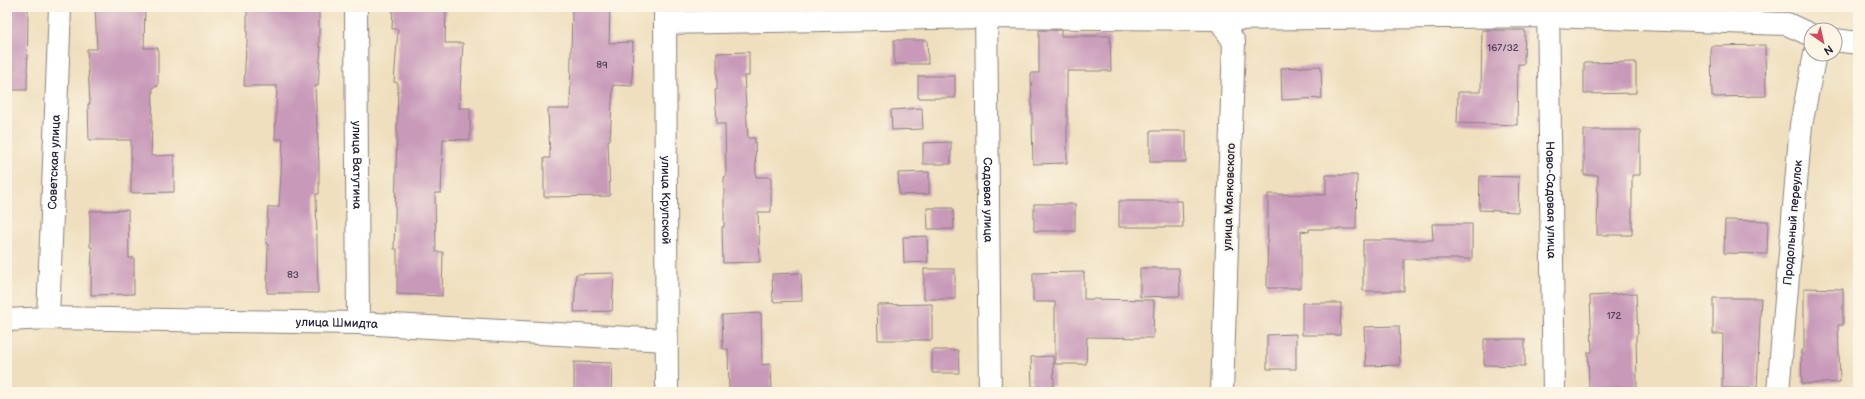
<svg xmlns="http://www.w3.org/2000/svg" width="1865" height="399" font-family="'Balsamiq Sans',sans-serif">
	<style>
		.building { fill: #c899b9 }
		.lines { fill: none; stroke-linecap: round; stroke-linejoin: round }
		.minor-casing { stroke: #88807c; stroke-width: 24 }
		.major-casing { stroke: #88807c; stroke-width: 24 }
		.minor { stroke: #fff; stroke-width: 22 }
		.major { stroke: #fff; stroke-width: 22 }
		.labels { text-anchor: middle; stroke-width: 4; stroke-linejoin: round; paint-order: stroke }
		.number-label { font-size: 10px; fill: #4c405a }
		.street-label { font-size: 12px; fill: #22223b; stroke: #fcf5e5 }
	</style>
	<rect width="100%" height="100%" fill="#fcf5e5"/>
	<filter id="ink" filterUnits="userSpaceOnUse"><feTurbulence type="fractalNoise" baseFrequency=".025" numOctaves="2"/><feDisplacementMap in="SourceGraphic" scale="8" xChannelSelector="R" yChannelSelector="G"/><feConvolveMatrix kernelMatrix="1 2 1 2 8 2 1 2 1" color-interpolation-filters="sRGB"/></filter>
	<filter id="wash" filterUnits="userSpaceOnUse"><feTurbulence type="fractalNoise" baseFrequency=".012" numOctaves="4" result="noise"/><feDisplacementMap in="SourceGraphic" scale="16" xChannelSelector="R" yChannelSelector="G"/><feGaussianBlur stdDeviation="0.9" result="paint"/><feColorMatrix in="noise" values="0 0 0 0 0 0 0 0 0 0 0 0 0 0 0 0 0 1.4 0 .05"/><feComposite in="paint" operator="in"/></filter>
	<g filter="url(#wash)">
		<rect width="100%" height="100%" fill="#efdfbe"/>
		<g id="blocks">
			<g class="building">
				<polygon points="7,7 28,7 27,90 7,90"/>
				<polygon points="95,7 145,7 144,48 158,48 158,86 153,87 151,156 174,155 174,192 131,193 131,140 89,140 88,104 90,104 87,49 97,49"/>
				<polygon points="247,7 319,7 319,47 321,47 318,86 315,86 319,164 319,194 316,194 318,293 267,293 268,244 266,244 268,207 279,207 283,139 275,139 277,86 244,86 246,47 247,47"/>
				<polygon points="393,7 446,7 445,43 463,43 459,108 470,108 470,140 443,139 441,193 435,193 436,252 443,252 442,296 397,294 397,249 394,249 395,218 398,83 394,82 398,29 392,29"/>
				<polygon points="572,7 610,7 609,43 633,42 632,86 613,85 610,140 608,140 610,196 544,197 544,158 550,158 548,109 570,109"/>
				<polygon points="1039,30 1061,30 1061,36 1110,36 1111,71 1067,71 1067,163 1033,164 1031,73 1039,73"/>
				<polygon points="1482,30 1525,30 1524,64 1518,64 1517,125 1457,123 1458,92 1481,92"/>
				<polygon points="894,40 927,40 928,64 894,64"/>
				<polygon points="1765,45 1766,96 1712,97 1711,46"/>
				<polygon points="749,52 749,76 744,76 748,138 755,138 756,177 771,177 771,212 758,212 760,262 723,263 722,227 724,227 724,177 726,177 725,124 717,124 715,90 717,90 717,53"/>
				<polygon points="1636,62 1636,93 1584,94 1584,63"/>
				<polygon points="1321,66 1322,98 1282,100 1281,68"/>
				<rect x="918" y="76" width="37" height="22"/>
				<polygon points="922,108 923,129 892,130 891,110"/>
				<polygon points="1584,130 1640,130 1640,175 1632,175 1632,235 1597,235 1598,175 1584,175"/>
				<rect x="1150" y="131" width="36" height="31"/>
				<polygon points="951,142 951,164 923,164 923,143"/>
				<polygon points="929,172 929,194 899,195 898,173"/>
				<polygon points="1326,175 1357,175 1356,229 1309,229 1309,232 1301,231 1301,288 1267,288 1268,194 1326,195"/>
				<polygon points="1480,176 1519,177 1518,212 1479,210"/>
				<polygon points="1119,201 1182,201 1183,227 1119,227"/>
				<rect x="1034" y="204" width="41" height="27"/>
				<polygon points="927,208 953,208 954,229 928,229"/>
				<polygon points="128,210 129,258 134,258 134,294 91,295 92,247 90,247 90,211"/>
				<polygon points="1725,220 1768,221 1767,254 1724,253"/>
				<polygon points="1432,224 1472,224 1472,259 1404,259 1404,291 1363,291 1363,240 1433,240"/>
				<polygon points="927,236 928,262 904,263 903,237"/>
				<polygon points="1140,268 1179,268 1180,296 1140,297"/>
				<rect x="924" y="269" width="31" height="30"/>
				<polygon points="1084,272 1084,299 1154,300 1153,338 1087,337 1086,364 1055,364 1055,302 1033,302 1033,273"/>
				<polygon points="614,273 612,311 574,312 576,274"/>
				<polygon points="801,273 802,301 773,302 772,274"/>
				<polygon points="1804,288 1843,289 1843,325 1838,325 1840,382 1802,384 1801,350 1804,350"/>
				<polygon points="1636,293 1638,334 1636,335 1637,387 1589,388 1588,352 1592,352 1590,296"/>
				<polygon points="1713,298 1761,298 1757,388 1722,388 1723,334 1713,334"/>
				<polygon points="1302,303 1341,303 1340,335 1302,335"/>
				<polygon points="932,304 932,340 878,340 877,305"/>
				<polygon points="761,313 762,365 771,364 772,391 729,391 728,349 723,349 722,315"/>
				<polygon points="1399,326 1400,365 1366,366 1364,327"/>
				<polygon points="1296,334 1296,369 1267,369 1267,335"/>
				<polygon points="1484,339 1525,339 1525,366 1484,365"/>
				<polygon points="932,350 958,350 959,373 932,373"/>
				<polygon points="1053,356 1054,386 1032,387 1031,357"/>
				<polygon points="574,362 612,363 611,392 574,392"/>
			</g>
		</g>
	</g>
	<g filter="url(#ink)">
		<use href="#blocks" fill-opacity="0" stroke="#88807c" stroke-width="1"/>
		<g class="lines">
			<defs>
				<g id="minor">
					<path id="s1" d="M356,7L358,323"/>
					<path id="s2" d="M986,7L990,392"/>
					<polyline points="1220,7 1219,19 1234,42 1222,392"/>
					<path id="s3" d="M1548,7L1554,392"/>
					<polyline points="665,23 986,17 1219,19 1548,16 1787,24 1811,35"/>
					<polyline points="1835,40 1858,43"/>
					<path id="s4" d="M48,318L60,7"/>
					<path id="s5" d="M7,320L48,318L358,323L666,340"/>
					<path id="s6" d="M1778,392L1801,125L1815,54"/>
				</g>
				<g id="major">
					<path id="s7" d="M665,7L667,392"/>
				</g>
			</defs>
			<use href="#minor" class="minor-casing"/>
			<use href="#major" class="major-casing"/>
			<use href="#minor" class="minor"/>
			<use href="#major" class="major"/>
		</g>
	</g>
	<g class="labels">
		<g class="number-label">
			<text x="1503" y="51">167/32</text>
			<text x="602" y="68">89</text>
			<text x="293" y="278">83</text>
			<text x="1614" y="319">172</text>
		</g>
		<g class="street-label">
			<text dy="4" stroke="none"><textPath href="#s4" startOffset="156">Советская улица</textPath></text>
			<text dy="4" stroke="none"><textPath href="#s1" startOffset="158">улица Ватутина</textPath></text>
			<text transform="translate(1229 197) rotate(-88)" y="4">улица Маяковского</text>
			<text dy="4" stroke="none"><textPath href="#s2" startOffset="193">Садовая улица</textPath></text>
			<text dy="4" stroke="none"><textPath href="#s7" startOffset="193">улица Крупской</textPath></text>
			<text dy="4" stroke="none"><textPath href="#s3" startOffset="193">Ново-Садовая улица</textPath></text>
			<text dy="4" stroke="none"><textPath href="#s6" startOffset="170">Продольный переулок</textPath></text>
			<text dy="4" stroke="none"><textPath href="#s5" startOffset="330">улица Шмидта</textPath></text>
		</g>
	</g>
	<rect width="1865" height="399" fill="none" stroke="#fcf5e5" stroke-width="24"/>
	<g transform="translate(1823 42) rotate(146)"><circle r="19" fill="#fcf5e5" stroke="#a5a1a1"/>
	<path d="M0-3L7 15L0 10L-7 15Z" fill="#d1495b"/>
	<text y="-6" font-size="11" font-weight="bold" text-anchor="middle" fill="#22223b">N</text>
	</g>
</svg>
